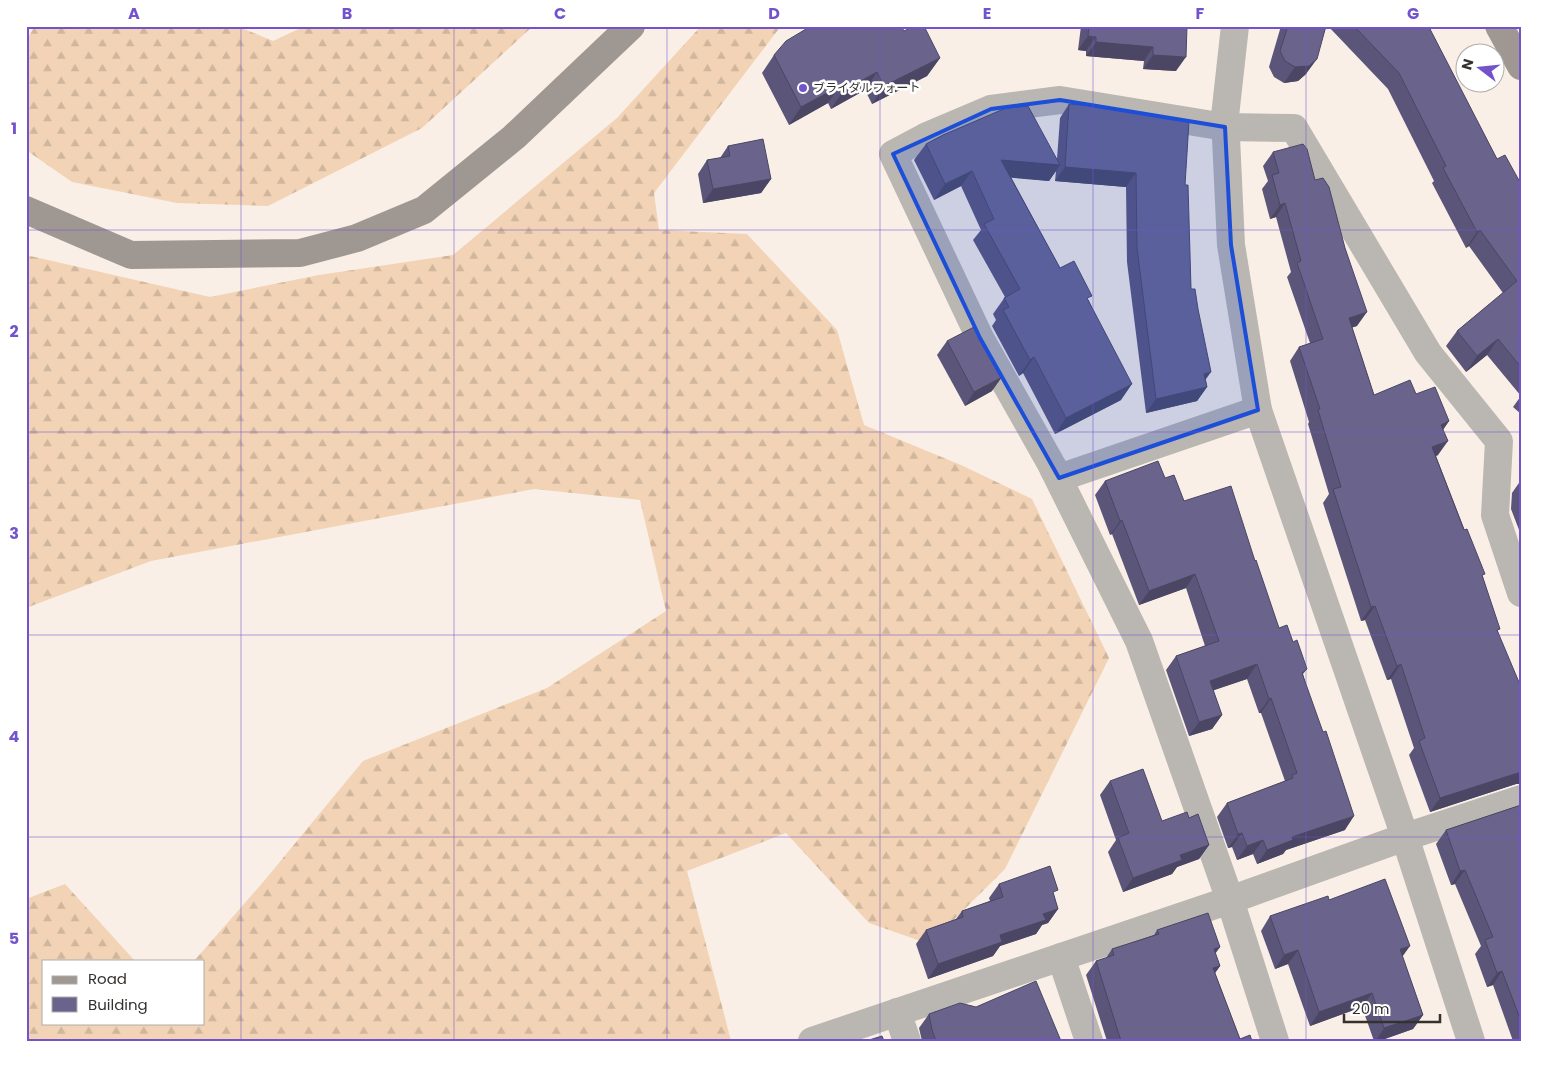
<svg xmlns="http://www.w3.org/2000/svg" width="1547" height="1067" font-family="Poppins,'Noto Sans JP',sans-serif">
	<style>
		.forest { fill: url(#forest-firs) }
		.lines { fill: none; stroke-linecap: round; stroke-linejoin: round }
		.street { stroke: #bab6b1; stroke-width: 28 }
		.secondary { stroke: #9f9892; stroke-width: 28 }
		.wall { fill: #5b5679 }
		.shaded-wall { fill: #4a4663 }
		.building { fill: #6a648d; stroke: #4a4663 }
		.marked { fill: #1d4ed8; fill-opacity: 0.2; stroke: #1d4ed8; stroke-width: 4; stroke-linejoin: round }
		.grid { fill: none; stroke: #7253cc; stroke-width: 1; stroke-opacity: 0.55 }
		.poi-dot { fill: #7253cc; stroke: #fff; stroke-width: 2 }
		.labels { text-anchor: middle; stroke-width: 5; stroke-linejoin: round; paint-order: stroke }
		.poi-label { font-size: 12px; fill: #35312e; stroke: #fff; text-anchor: start }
		.neatline { fill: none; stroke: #7253cc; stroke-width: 2 }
		.grid-label { font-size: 16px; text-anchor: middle; font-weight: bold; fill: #7253cc }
	</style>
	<defs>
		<pattern id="forest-firs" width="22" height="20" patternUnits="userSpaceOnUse" patternTransform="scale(1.25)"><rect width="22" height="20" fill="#f2d3b5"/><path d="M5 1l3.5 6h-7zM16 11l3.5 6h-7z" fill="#d0b69c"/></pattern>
	</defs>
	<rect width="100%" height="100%" fill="#f9efe6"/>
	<g class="forest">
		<polygon points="35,26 237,26 273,41 305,26 533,26 422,128 268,206 177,203 72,182 26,150 26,41"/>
		<polygon points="701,26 781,26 654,193 659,230 747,234 837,330 864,425 961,465 1032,499 1109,658 1005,869 929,944 869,923 786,833 687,871 731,1041 26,1041 26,899 65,884 135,961 44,961 44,1023 204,1023 204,961 194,961 264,881 363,761 547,688 666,611 640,500 534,489 151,561 26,608 26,255 210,297 319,275 453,255 617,118"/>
	</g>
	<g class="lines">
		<g class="street">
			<polyline points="1235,26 1225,116 1231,245 1258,410 1405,837 1471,1041"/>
			<polyline points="1258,410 1059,478 980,338 893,154 925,137 991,109 1060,100 1225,127 1294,128 1428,353 1499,441 1495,515 1521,593"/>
			<polyline points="1053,468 1139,641 1230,900 1405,837 1521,799"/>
			<polyline points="1061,957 1089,1041"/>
			<polyline points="897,1012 907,1041"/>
			<polyline points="812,1041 1230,900 1275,1041"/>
		</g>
		<g class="secondary">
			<polyline points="1499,26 1521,66"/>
			<polyline points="26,210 131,255 300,253 357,238 424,210 514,137 631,26"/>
		</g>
	</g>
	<g class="wall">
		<polygon points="1081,26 1187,26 1176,71 1143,69 1144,61 1086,56 1086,51 1078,50"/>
		<polygon points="1281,26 1326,26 1306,74 1298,81 1284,83 1274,77 1269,67"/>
		<polygon points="1328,26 1433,26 1430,30 1497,159 1521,184 1521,414 1513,407 1521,396 1487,355 1466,372 1446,346 1457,331 1503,293 1469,246 1466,248 1432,183 1434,181 1388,89"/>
		<polygon points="904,31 940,58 927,76 872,104 865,90 831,109 828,103 789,125 762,73 774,55"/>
		<polygon points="1069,104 1185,185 1191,289 1207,387 1197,401 1146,413 1127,262 1126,187 1055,181 1056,171 1049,181 1011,177 1060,268 1089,301 1121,400 1055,434 1023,373 1019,376 992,326 996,320 993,314 1005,297 973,240 981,230 961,186 934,200 914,160 926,144 1057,159 1060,118"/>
		<polygon points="728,146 771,179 761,193 703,203 698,174 707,160 720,158"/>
		<polygon points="1273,152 1357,326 1352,327 1374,395 1416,394 1449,421 1443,430 1438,455 1436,456 1483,577 1498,632 1516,784 1430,812 1409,755 1414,748 1391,679 1387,680 1365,620 1361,621 1323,503 1329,494 1308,424 1309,422 1290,361 1299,347 1310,343 1287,277 1291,272 1276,217 1270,219 1262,189 1268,181 1263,166"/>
		<polygon points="947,341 992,391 965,406 937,355"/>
		<polygon points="1165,478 1184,501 1255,561 1279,628 1293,642 1307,669 1303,674 1345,830 1286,850 1283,854 1257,864 1253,854 1237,860 1232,847 1228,848 1217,817 1227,803 1285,781 1261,713 1259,713 1247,679 1213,690 1222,715 1212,729 1189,736 1166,670 1176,656 1205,646 1186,588 1139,605 1112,534 1110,535 1095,495 1105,481"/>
		<polygon points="1521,480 1521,535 1511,509 1512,493"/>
		<polygon points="1110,781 1162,821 1189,818 1209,845 1199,859 1177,867 1172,874 1123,892 1108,852 1116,840 1100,795"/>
		<polygon points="1521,805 1521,1041 1513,1041 1493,985 1487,987 1475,954 1481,946 1455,884 1451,885 1436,844 1446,830"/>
		<polygon points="999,884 1054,896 1058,909 1048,923 1042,925 1036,934 1000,946 993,956 928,979 916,944 926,930 956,919 962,911 990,901 989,898"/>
		<polygon points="1329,900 1402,956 1423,1015 1413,1029 1379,1041 1374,1041 1362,1007 1310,1026 1288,964 1275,969 1261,931 1270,916"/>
		<polygon points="1157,930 1220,947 1215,953 1220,966 1215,973 1240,1039 1252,1041 1107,1041 1086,975 1096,961 1106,958 1112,949 1154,935"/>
		<polygon points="929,1014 1061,1041 922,1041 919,1028"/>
	</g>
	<g class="shaded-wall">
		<polygon points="1088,36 1096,37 1086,51 1078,50"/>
		<polygon points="1096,42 1153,47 1144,61 1086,56"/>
		<polygon points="1153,55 1186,57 1176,71 1143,69"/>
		<polygon points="940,58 927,76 872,104 884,86"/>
		<polygon points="1317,59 1306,74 1298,81 1284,83 1295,67"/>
		<polygon points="877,72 865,90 831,109 843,91"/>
		<polygon points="840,86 828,103 789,125 801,107"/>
		<polygon points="1001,160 1060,165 1049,181 990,176"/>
		<polygon points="1065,167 1136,173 1126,187 1055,181"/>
		<polygon points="972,171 961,186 934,200 945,184"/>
		<polygon points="771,179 761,193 703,203 713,189"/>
		<polygon points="1285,203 1276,217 1270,219 1280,205"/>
		<polygon points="1480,230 1469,246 1466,248 1477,232"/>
		<polygon points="1367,312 1357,326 1339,332 1349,318"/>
		<polygon points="1498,339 1487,355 1466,372 1477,356"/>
		<polygon points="1034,357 1023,373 1019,376 1030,360"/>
		<polygon points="1211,372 1201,386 1204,374"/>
		<polygon points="1002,377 992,391 965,406 974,392"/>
		<polygon points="1132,384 1121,400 1055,434 1066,418"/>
		<polygon points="1207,387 1197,401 1146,413 1156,399"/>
		<polygon points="1449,421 1439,435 1441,425"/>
		<polygon points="1448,441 1438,455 1422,462 1432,447"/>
		<polygon points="1122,520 1112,534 1110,535 1120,521"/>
		<polygon points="1195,574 1186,588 1139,605 1149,591"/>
		<polygon points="1375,606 1365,620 1361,621 1371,607"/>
		<polygon points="1257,664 1247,679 1200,695 1210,681"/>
		<polygon points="1401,664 1391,679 1387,680 1397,666"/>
		<polygon points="1271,698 1261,713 1259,713 1269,699"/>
		<polygon points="1222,715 1212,729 1189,736 1199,722"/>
		<polygon points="1521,772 1521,784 1516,784 1430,812 1440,798"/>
		<polygon points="1354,816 1345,830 1286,850 1283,854 1257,864 1267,850 1292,837"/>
		<polygon points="1242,833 1232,847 1228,848 1238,834"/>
		<polygon points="1263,840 1253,854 1237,860 1247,846"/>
		<polygon points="1209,845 1199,859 1177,867 1172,874 1123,892 1133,878 1180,855"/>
		<polygon points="1465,870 1455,884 1451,885 1460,871"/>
		<polygon points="1058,909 1048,923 1042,925 1036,934 1000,946 993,956 928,979 938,964 1043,914"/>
		<polygon points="1410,946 1400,960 1400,949"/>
		<polygon points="1220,947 1210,961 1214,949"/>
		<polygon points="1298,950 1288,964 1275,969 1284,955"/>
		<polygon points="1220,966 1210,980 1213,968"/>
		<polygon points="1502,971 1493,985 1487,987 1497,973"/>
		<polygon points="1372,993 1362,1007 1310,1026 1319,1012"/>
		<polygon points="1423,1015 1413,1029 1379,1041 1376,1041 1384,1028"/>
	</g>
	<g class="building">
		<polygon points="811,26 901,26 904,31 914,26 924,26 940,58 884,86 877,72 843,91 840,86 801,107 774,55 786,41"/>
		<polygon points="1089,26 1187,26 1186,57 1153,55 1153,47 1096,42 1096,37 1088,36"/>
		<polygon points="1288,26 1326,26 1317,59 1309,66 1295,67 1285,61 1280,51"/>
		<polygon points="1354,26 1433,26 1430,29 1497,159 1505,155 1521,184 1521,367 1498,339 1477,356 1457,331 1517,281 1480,230 1477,232 1443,168 1446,166 1399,73"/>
		<polygon points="1069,104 1094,106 1189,121 1185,185 1188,185 1191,289 1195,289 1198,309 1211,372 1204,374 1207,387 1156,399 1137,248 1136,173 1065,167"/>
		<polygon points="1028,106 1060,165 1001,160 1060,268 1074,261 1092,296 1087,298 1132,384 1066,418 1034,357 1030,360 1003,310 1009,307 1004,298 1020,289 984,224 994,219 972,171 945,184 926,144 943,135 1006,108"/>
		<polygon points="763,139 771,179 713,189 707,160 730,156 728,146"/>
		<polygon points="1303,144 1307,149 1315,180 1323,178 1329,187 1345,248 1367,312 1349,318 1374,395 1410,380 1416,394 1435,387 1449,421 1441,425 1448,441 1432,447 1464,530 1467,529 1485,574 1482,575 1500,629 1497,630 1521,687 1521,772 1440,798 1419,741 1425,738 1401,664 1397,666 1375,606 1371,607 1333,489 1341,487 1318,410 1320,409 1299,347 1323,339 1297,263 1301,261 1285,203 1280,205 1272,175 1279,173 1273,152"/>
		<polygon points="974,327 1002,377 974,392 947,341"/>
		<polygon points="1158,461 1165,478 1174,475 1184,501 1231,486 1255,561 1256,560 1279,628 1287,625 1293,642 1297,640 1307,669 1302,673 1323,732 1326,731 1354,816 1292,837 1293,840 1267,850 1263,840 1247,846 1242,833 1238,834 1227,803 1293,778 1292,775 1297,773 1271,698 1269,699 1257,664 1210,681 1222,715 1199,722 1176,656 1219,641 1195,574 1149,591 1122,520 1120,521 1105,481"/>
		<polygon points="1143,769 1162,821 1187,812 1189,818 1198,814 1209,845 1180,855 1182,860 1133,878 1118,838 1129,833 1110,781"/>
		<polygon points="1521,805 1521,1021 1502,971 1497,973 1485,940 1493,937 1465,870 1460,871 1446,830"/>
		<polygon points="1050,866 1058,890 1053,892 1058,909 1043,914 1046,920 1000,935 1002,942 938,964 926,930 963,917 962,911 1003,897 999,884"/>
		<polygon points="1385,879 1410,946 1400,949 1423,1015 1384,1028 1372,993 1319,1012 1298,950 1284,955 1270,916 1328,896 1329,900"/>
		<polygon points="1208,913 1220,947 1214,949 1220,966 1213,968 1240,1039 1250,1035 1252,1041 1121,1041 1096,961 1114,955 1112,949 1159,934 1157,930"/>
		<polygon points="1036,981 1061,1041 936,1041 932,1030 929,1014 960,1003 976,1007"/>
		<polygon points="882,1036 884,1041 866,1041"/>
	</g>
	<path class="marked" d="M1060,100L1225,127L1231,245L1258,410L1059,478L980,338L893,154L991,109Z"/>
	<path class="grid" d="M241,26V1041M454,26V1041M667,26V1041M880,26V1041M1093,26V1041M1306,26V1041M26,230H1521M26,432H1521M26,635H1521M26,837H1521"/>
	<circle class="poi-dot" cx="803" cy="88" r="5"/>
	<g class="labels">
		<g class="poi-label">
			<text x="813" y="92">ブライダルフォート</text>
		</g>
	</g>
	<rect width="1547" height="1067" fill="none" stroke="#ffffff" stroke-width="55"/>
	<rect x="42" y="960" width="162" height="65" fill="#ffffff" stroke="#aeadab"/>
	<rect x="52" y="976" width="25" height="8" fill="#9f9892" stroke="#aeadab"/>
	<text x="88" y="984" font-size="15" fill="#35312e">Road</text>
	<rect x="52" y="997" width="25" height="15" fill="#6a648d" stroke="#aeadab"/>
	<text x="88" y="1010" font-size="15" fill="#35312e">Building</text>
	<g transform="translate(1480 68) rotate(286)"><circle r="24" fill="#ffffff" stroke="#aeadab"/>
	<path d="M0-4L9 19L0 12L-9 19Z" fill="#7253cc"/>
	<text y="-8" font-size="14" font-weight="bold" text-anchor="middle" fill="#35312e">N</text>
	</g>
	<path d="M1344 1014v8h96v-8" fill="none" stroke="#35312e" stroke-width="2.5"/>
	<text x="1352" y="1014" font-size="15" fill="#35312e" stroke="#ffffff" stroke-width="4" paint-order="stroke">20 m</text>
	<rect x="28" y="28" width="1492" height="1012" class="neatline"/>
	<g class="grid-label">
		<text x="134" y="19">A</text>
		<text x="347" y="19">B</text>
		<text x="560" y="19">C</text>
		<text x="774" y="19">D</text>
		<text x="987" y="19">E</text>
		<text x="1200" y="19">F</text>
		<text x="1413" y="19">G</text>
		<text x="14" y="134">1</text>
		<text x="14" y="337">2</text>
		<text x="14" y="539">3</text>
		<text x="14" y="742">4</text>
		<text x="14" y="944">5</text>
	</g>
</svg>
